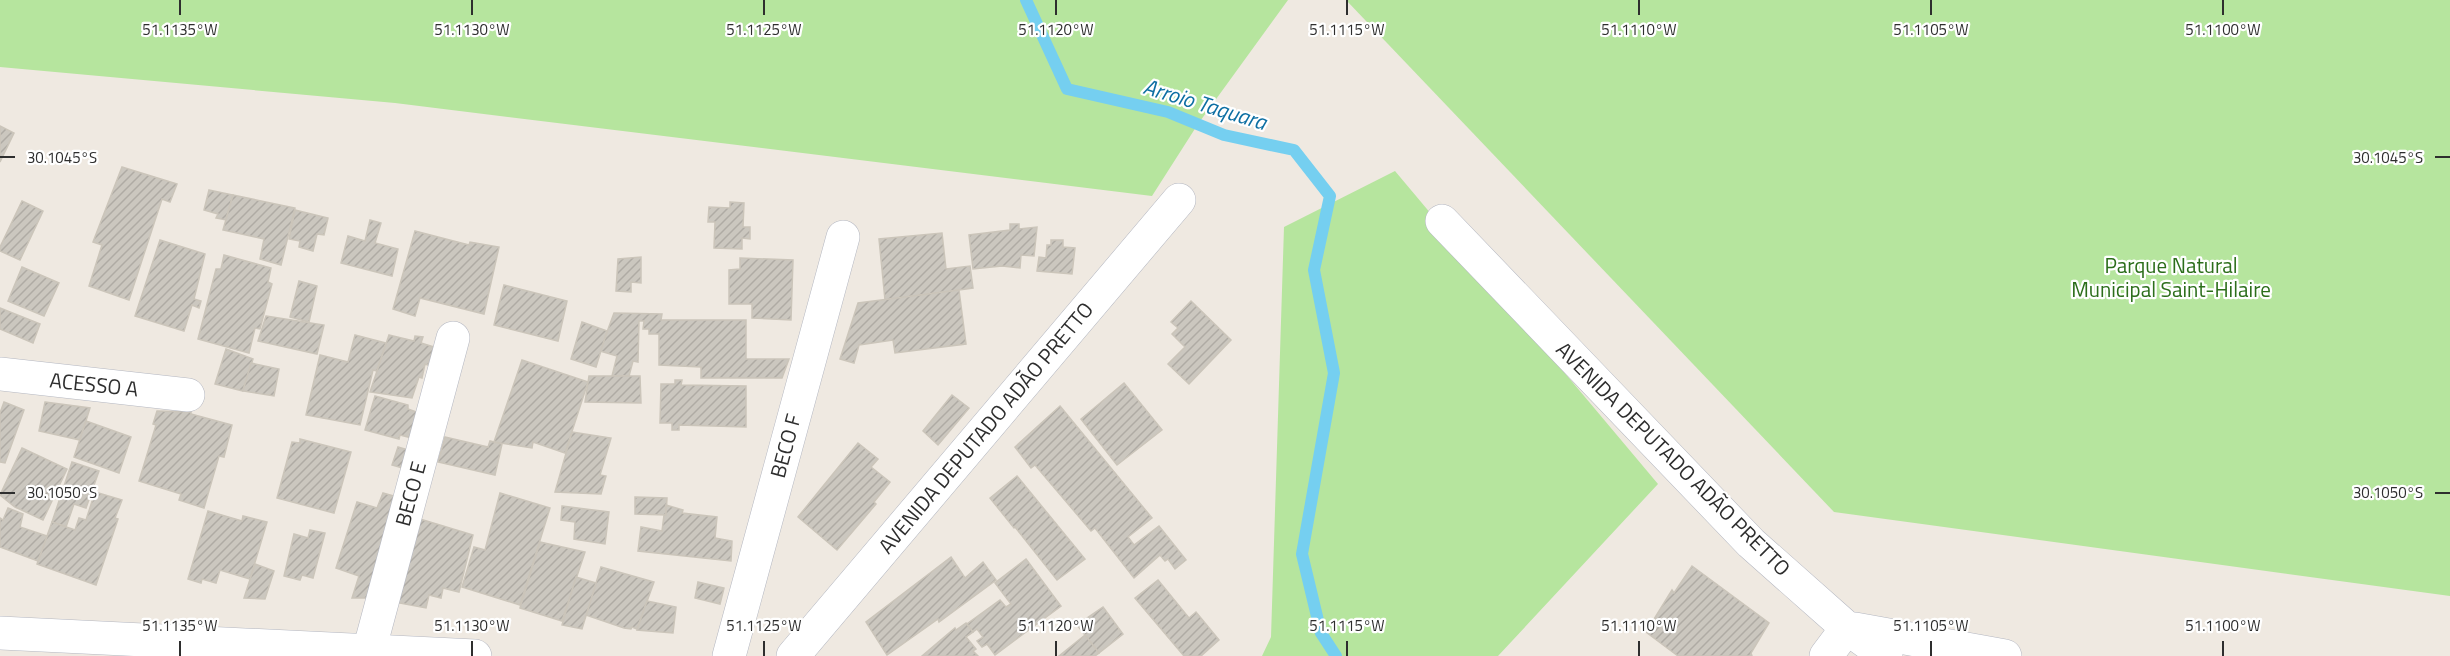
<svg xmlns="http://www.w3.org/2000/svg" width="2450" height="656" font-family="'Titillium Web',sans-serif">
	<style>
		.park { fill: #b6e59e }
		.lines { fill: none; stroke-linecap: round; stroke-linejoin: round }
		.stream { stroke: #75cff0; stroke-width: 12 }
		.building { fill: url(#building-hatch); stroke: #cbc5ba; stroke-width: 1.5 }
		.minor-casing { stroke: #b4b7c1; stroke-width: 34 }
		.minor { stroke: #fff; stroke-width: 33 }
		.ticks { fill: none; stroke: #2e2e2e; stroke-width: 2 }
		.labels { text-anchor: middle; stroke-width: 4.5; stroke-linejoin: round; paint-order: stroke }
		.park-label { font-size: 21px; fill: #2c6e1b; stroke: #fff }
		.street-label { font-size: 21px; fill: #2e2e2e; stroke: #fff }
		.water-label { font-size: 22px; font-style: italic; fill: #0d6fa3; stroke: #fff }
		.ticks-label { font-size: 15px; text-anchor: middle; fill: #2e2e2e; stroke: #fff; stroke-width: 4.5; stroke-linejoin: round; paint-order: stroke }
	</style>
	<defs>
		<pattern id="building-hatch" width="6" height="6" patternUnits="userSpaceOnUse" patternTransform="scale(1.5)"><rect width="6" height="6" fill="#cbc7bf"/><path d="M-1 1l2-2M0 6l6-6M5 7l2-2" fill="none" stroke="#afaba4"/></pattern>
	</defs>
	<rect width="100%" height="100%" fill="#efe9e1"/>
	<g class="park">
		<polygon points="0,0 1288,0 1198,124 1152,196 395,103 0,67"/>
		<polygon points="1346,0 2450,0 2450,596 1834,512"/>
		<polygon points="1395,171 1658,484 1498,656 1262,656 1271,637 1284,227"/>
	</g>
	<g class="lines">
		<polyline class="stream" points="1026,0 1067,89 1168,112 1224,135 1294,150 1330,196 1314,270 1334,373 1302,554 1321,633 1336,656"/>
	</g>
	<g class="building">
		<polygon points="0,126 14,133 0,162"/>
		<polygon points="122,167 177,184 170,202 162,199 129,300 89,286 102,245 93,242"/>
		<polygon points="209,190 233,195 226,220 216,218 218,214 204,210"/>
		<polygon points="233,195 295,208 281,265 260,259 264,239 223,230"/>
		<polygon points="22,201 43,211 20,260 0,251 0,247"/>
		<polygon points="730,202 744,203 743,227 750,227 750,239 742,238 742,249 714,248 715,222 708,222 709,207 730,208"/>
		<polygon points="295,210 328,218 324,235 317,234 313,251 299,247 300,241 289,239"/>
		<polygon points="370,220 381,223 375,243 398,249 392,276 341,263 348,236 365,241"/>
		<polygon points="1010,224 1019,224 1019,229 1037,227 1034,256 1021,255 1020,268 1002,266 973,269 969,235 1010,230"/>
		<polygon points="415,231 469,245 470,242 499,247 484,314 420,298 415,316 393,309"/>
		<polygon points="942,233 946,269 970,266 973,288 885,300 879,239"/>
		<polygon points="160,240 205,254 194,299 201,301 199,308 192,305 184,331 135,316"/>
		<polygon points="1051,240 1063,240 1063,247 1075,248 1072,274 1037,271 1039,257 1046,258 1047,245 1051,245"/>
		<polygon points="224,255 271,268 268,282 272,284 260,329 255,328 249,353 198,339 216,269 221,269"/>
		<polygon points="641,257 641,283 631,282 631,292 616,291 618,259"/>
		<polygon points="740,258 793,260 791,320 752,318 752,304 729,304 729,270 740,269"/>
		<polygon points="22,267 59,283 44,316 8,301"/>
		<polygon points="299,281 317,286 309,322 290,317"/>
		<polygon points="504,285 567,301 558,341 494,325"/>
		<polygon points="959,290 966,344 895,353 893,340 859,345 854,363 840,359 858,303"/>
		<polygon points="1191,301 1231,340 1189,384 1168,364 1185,347 1172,334 1178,328 1171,322"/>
		<polygon points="0,308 40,324 33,343 0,329"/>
		<polygon points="614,313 662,314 661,320 746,320 746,359 789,359 782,378 701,378 701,367 659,365 659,334 649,334 649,329 643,329 644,321 639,321 638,362 633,361 629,376 612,376 617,356 600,351"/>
		<polygon points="266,316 324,325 317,354 258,341"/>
		<polygon points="582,322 607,331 596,367 571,359"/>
		<polygon points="355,335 386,343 377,371 373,370 360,425 306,415 320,355 348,362"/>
		<polygon points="389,335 414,341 415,336 423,337 421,343 434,347 428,365 425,364 422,378 419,377 412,398 370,392"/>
		<polygon points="226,349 253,359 243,391 215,384"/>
		<polygon points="522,360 588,382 565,453 533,442 532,448 494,442"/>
		<polygon points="251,363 279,369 274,396 243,391"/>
		<polygon points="589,376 640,376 641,403 585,402"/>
		<polygon points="675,380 682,380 681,385 746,386 746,427 679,425 679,430 672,430 672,423 660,423 661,384 675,384"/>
		<polygon points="1124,383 1162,430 1117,465 1081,419"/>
		<polygon points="952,395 969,408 938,445 923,431"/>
		<polygon points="375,396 408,405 408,409 419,413 412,438 400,435 399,439 365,430"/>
		<polygon points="4,402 24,410 5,463 0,462 0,413"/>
		<polygon points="45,402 90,408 80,440 39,431"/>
		<polygon points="1060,406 1152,518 1128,537 1134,545 1159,526 1186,560 1175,569 1168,559 1165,561 1160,555 1134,578 1095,528 1091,531 1035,465 1031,468 1015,447"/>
		<polygon points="157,411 191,412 191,414 232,425 224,457 219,456 204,508 179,500 181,494 139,481 156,425 153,424"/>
		<polygon points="86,421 131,437 119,473 74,457"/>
		<polygon points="572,432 611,438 600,475 606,476 601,494 555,492"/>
		<polygon points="445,437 488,447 490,441 502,444 495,475 438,462"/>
		<polygon points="300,439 351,452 334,513 277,498 292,442 300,443"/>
		<polygon points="858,443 878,459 871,467 890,482 874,502 876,504 837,550 798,517"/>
		<polygon points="398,447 415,452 410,470 392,465"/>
		<polygon points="22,448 67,469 43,520 15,507 0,495"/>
		<polygon points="72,462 99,471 86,508 74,504 66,527 52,522"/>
		<polygon points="1017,476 1085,559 1057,580 1015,527 1014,528 990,498"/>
		<polygon points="95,492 122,500 115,518 118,519 96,585 37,564 52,522 75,530 79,518 86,520"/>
		<polygon points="383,493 401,498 369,598 352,598 359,576 336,568 357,502 377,508"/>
		<polygon points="500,493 550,508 520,605 462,587 474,547 485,550"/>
		<polygon points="635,497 667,498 666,515 635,514"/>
		<polygon points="666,505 683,510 682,513 717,517 715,538 732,541 731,561 638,551 641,527 662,531 664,515 666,515"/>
		<polygon points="562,506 609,512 605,544 574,539 575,522 561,520"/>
		<polygon points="8,508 23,514 20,527 47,536 38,561 0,547 0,518 3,520"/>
		<polygon points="208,511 242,521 243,516 267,522 250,579 220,570 216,583 202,579 201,583 188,579"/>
		<polygon points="420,519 473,535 459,592 443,588 441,598 429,595 426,608 394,602"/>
		<polygon points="310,530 325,533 313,578 302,575 300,580 284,576 294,534 308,538"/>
		<polygon points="540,542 585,552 562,621 520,608"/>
		<polygon points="951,557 965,578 983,562 996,580 939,622 938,619 887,655 866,622"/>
		<polygon points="1026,559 1061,606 995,655 987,644 982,647 977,641 983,637 977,629 973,632 967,624 1000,600 1006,607 1011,604 995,583"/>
		<polygon points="255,564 274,571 265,599 244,598"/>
		<polygon points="1692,566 1769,623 1751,653 1752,656 1678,656 1646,632 1672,590 1674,593"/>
		<polygon points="601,567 654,582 637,629 632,627 631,629 624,628 586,615"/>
		<polygon points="576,577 596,583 582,629 562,625"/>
		<polygon points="1158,580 1189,618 1196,612 1219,640 1201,656 1184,656 1135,598"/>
		<polygon points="698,582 724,588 720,604 695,598"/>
		<polygon points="647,601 676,607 673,633 637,630"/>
		<polygon points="1103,607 1123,634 1099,653 1077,625"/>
		<polygon points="966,623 973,632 966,637 976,649 973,651 978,656 922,656 955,628 956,630"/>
		<polygon points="1085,635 1099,653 1095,656 1059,656"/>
	</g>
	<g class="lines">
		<defs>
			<g id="minor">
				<polyline points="1442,221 1751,543 1847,628 1886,656"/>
				<polyline points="0,374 188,395"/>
				<polyline points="1855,629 2005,656"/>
				<polyline points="0,633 475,656"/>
				<polyline points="369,651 453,338"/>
				<polyline points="729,656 843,237"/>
				<polyline points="793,656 1179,200"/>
				<polyline points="1826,656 1847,628"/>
			</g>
		</defs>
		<use href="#minor" class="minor-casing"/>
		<use href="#minor" class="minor"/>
	</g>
	<path class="ticks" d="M180,0V15M472,0V15M764,0V15M1056,0V15M1347,0V15M1639,0V15M1931,0V15M2223,0V15M0,157H15M2435,157H2450M0,493H15M2435,493H2450M180,641V656M472,641V656M764,641V656M1056,641V656M1347,641V656M1639,641V656M1931,641V656M2223,641V656"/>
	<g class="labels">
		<g class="park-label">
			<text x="2171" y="273">Parque Natural<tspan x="2171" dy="24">Municipal Saint-Hilaire</tspan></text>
		</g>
		<g class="street-label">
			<text transform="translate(94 385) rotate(6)" y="7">ACESSO A</text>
			<text transform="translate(986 428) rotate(-50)" y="7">AVENIDA DEPUTADO ADÃO PRETTO</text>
			<text transform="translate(786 446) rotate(-75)" y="7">BECO F</text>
			<text transform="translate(1673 459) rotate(45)" y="7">AVENIDA DEPUTADO ADÃO PRETTO</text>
			<text transform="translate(411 494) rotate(-75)" y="7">BECO E</text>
		</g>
		<g class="water-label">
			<text transform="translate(1205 104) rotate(17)" y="8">Arroio Taquara</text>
		</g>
	</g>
	<g class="ticks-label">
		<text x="180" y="35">51.1135°W</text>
		<text x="472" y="35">51.1130°W</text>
		<text x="764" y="35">51.1125°W</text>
		<text x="1056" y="35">51.1120°W</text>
		<text x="1347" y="35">51.1115°W</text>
		<text x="1639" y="35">51.1110°W</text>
		<text x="1931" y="35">51.1105°W</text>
		<text x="2223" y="35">51.1100°W</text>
		<text x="62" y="163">30.1045°S</text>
		<text x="2388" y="163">30.1045°S</text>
		<text x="62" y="498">30.1050°S</text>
		<text x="2388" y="498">30.1050°S</text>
		<text x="180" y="631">51.1135°W</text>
		<text x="472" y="631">51.1130°W</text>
		<text x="764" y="631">51.1125°W</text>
		<text x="1056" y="631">51.1120°W</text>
		<text x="1347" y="631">51.1115°W</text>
		<text x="1639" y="631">51.1110°W</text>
		<text x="1931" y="631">51.1105°W</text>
		<text x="2223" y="631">51.1100°W</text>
	</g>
</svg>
